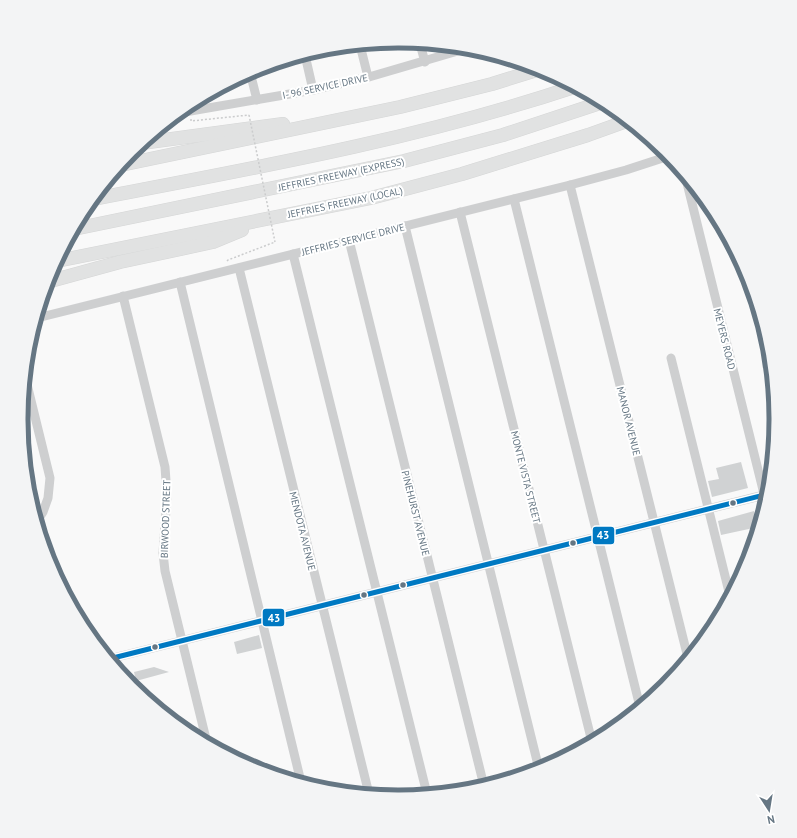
<svg xmlns="http://www.w3.org/2000/svg" width="797" height="838" font-family="'PT Sans',sans-serif">
	<style>
		.building { fill: #d0d2d3 }
		.lines { fill: none; stroke-linecap: round; stroke-linejoin: round }
		.highway-casing { stroke: #d5d6d6; stroke-width: 14 }
		.path { stroke: #cbcccd; stroke-width: 1.5; stroke-dasharray: 2 2; stroke-linecap: butt }
		.minor { stroke: #cecfd0; stroke-width: 9 }
		.highway { stroke: #e1e2e2; stroke-width: 13 }
		.path-bridge { stroke: #cbcccd; stroke-width: 1.5; stroke-dasharray: 2 2; stroke-linecap: butt }
		.bus-1-casing { stroke: #fff; stroke-width: 8 }
		.bus-1 { stroke: #0079c2; stroke-width: 5 }
		.bus-dot { fill: #657683; stroke: #fff; stroke-width: 1.5 }
		.labels { text-anchor: middle; stroke-width: 4; stroke-linejoin: round; paint-order: stroke }
		.street-label { font-size: 10px; fill: #657683; stroke: #fff }
		.rim { fill: none; stroke: #657683; stroke-width: 5 }
		.line-badge { stroke: #fff; stroke-width: 1.5 }
		.badge-label { font-size: 11px; text-anchor: middle; font-weight: bold; fill: #fff }
	</style>
	<rect width="100%" height="100%" fill="#f9f9f9"/>
	<g class="building">
		<polygon points="741,462 748,488 712,497 708,481 719,479 716,468"/>
		<polygon points="754,511 758,527 721,535 718,521"/>
		<polygon points="259,635 262,648 237,654 234,642"/>
		<polygon points="154,667 169,672 136,681 134,672"/>
	</g>
	<g class="lines">
		<defs>
			<g id="highway">
				<polyline points="142,143 283,124"/>
				<polyline points="121,165 400,107 492,84 540,69"/>
				<path d="M93,199C255,168 418,139 574,87"/>
				<polyline points="74,229 404,161 503,135 603,102"/>
				<polyline points="57,261 371,198 462,174 588,135 627,121"/>
				<polyline points="47,282 120,262 213,242 242,230"/>
			</g>
		</defs>
		<use href="#highway" class="highway-casing"/>
		<g class="path">
			<polyline points="191,119 191,121 249,115"/>
			<polyline points="227,261 228,260 275,242"/>
		</g>
		<g class="minor">
			<polyline points="420,44 425,62"/>
			<polyline points="360,45 368,77"/>
			<polyline points="305,55 313,90"/>
			<polyline points="250,72 257,100"/>
			<polyline points="179,113 313,90 369,77 468,48"/>
			<polyline points="685,175 766,502"/>
			<polyline points="570,185 688,658"/>
			<polyline points="514,199 640,707"/>
			<polyline points="460,212 592,742"/>
			<polyline points="405,226 539,769"/>
			<polyline points="349,240 484,786"/>
			<polyline points="293,254 427,794"/>
			<polyline points="239,268 369,794"/>
			<polyline points="180,282 301,782"/>
			<polyline points="123,296 165,467 167,495 163,553 165,571 207,743"/>
			<polyline points="37,318 570,185 626,170 669,156"/>
			<polyline points="671,358 730,596"/>
			<polyline points="25,376 50,478 48,498 43,512 37,521"/>
			<polyline points="109,659 768,494"/>
		</g>
		<use href="#highway" class="highway"/>
		<polyline class="path-bridge" points="249,115 275,242"/>
		<defs>
			<polyline id="bus-1" points="109,659 768,494"/>
		</defs>
		<use href="#bus-1" class="bus-1-casing"/>
		<use href="#bus-1" class="bus-1"/>
	</g>
	<g class="bus-dot">
		<circle cx="733" cy="503" r="3.5"/>
		<circle cx="573" cy="543" r="3.5"/>
		<circle cx="403" cy="585" r="3.5"/>
		<circle cx="364" cy="595" r="3.5"/>
		<circle cx="155" cy="647" r="3.5"/>
	</g>
	<g class="labels">
		<g class="street-label">
			<text transform="translate(325 86) rotate(-12)" y="4">I- 96 SERVICE DRIVE</text>
			<text transform="translate(341 174) rotate(-12)" y="4">JEFFRIES FREEWAY (EXPRESS)</text>
			<text transform="translate(345 202) rotate(-12)" y="4">JEFFRIES FREEWAY (LOCAL)</text>
			<text transform="translate(353 239) rotate(-14)" y="4">JEFFRIES SERVICE DRIVE</text>
			<text transform="translate(725 339) rotate(76)" y="4">MEYERS ROAD</text>
			<text transform="translate(629 421) rotate(76)" y="4">MANOR AVENUE</text>
			<text transform="translate(526 477) rotate(76)" y="4">MONTE VISTA STREET</text>
			<text transform="translate(416 513) rotate(76)" y="4">PINEHURST AVENUE</text>
			<text transform="translate(165 519) rotate(-88)" y="4">BIRWOOD STREET</text>
			<text transform="translate(303 531) rotate(76)" y="4">MENDOTA AVENUE</text>
		</g>
	</g>
	<path d="M0 0H797V838H0ZM398 48H399A370 370 0 0 1 769 418V420A370 370 0 0 1 399 790H398A370 370 0 0 1 28 420V418A370 370 0 0 1 398 48Z" fill="#f3f4f5" fill-rule="evenodd"/>
	<path class="rim" d="M398 48H399A370 370 0 0 1 769 418V420A370 370 0 0 1 399 790H398A370 370 0 0 1 28 420V418A370 370 0 0 1 398 48Z"/>
	<g class="line-badge">
		<rect x="592" y="526" width="23" height="19" rx="4" fill="#0079c2"/>
		<rect x="262" y="608" width="23" height="19" rx="4" fill="#0079c2"/>
	</g>
	<g class="badge-label">
		<text x="603" y="539">43</text>
		<text x="274" y="622">43</text>
	</g>
	<g transform="translate(769 810) rotate(168)" stroke="#ffffff" stroke-width="3" paint-order="stroke">
	<path d="M0-3L7 15L0 10L-7 15Z" fill="#657683"/>
	<text y="-6" font-size="11" font-weight="bold" text-anchor="middle" fill="#657683">N</text>
	</g>
</svg>
